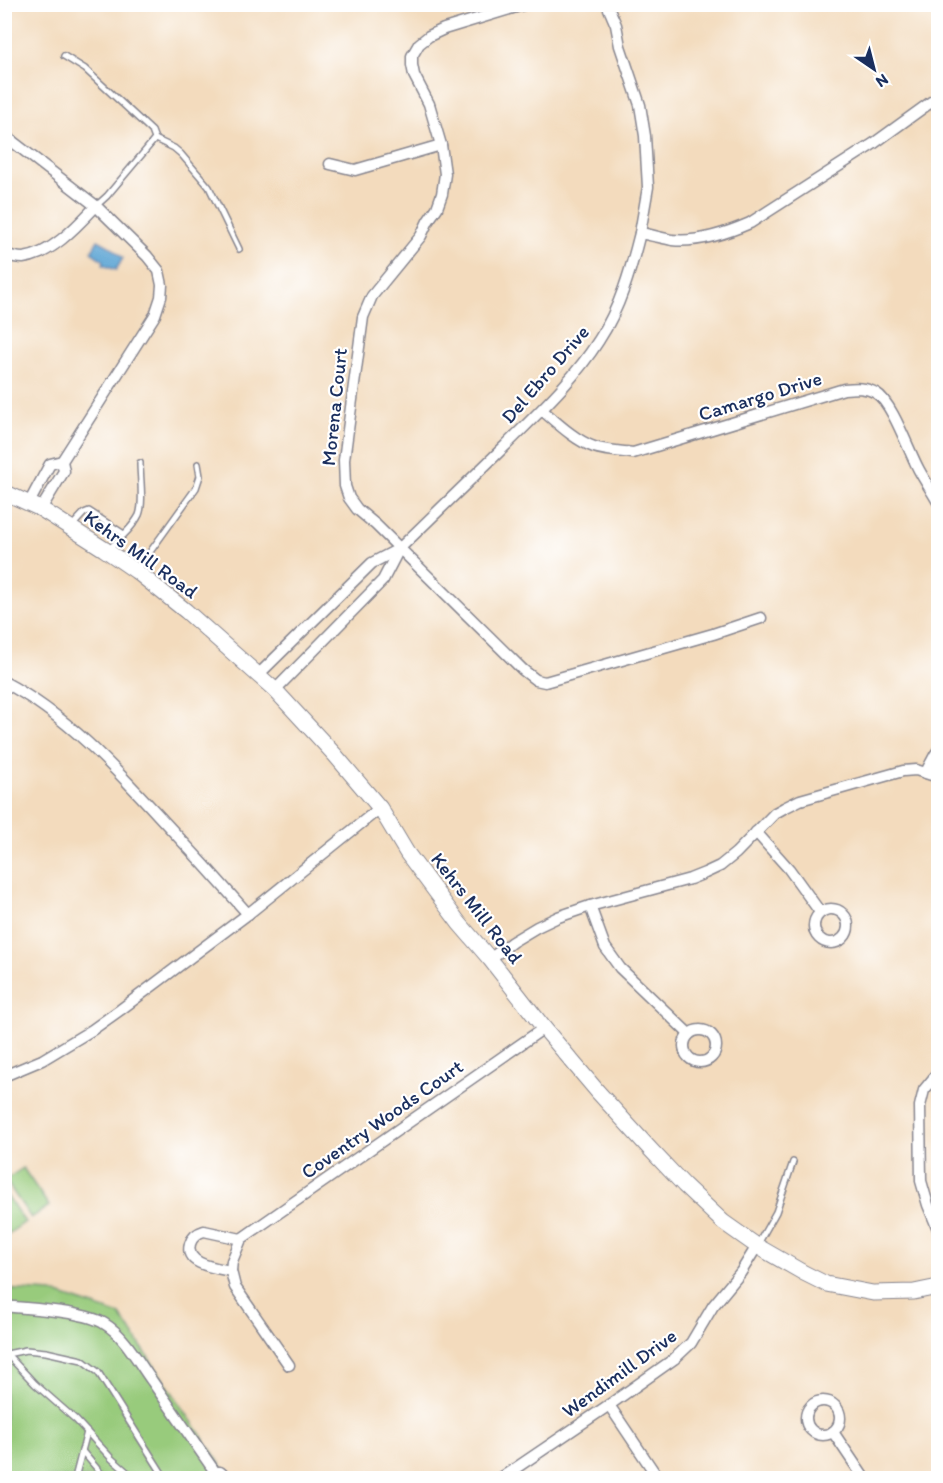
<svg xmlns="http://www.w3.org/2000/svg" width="943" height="1483" font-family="Itim,sans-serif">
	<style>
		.green { fill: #98cb7b; stroke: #5a7d6c; stroke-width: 1.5 }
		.water { fill: #5da5d4; stroke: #3c6a99; stroke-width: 1.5 }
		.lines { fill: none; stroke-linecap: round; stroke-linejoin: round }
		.service-casing { stroke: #87858e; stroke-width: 8 }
		.minor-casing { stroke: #87858e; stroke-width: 13 }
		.secondary-casing { stroke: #87858e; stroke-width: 17 }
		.service { stroke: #fff; stroke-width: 5 }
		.minor { stroke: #fff; stroke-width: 10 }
		.secondary { stroke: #fff; stroke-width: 15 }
		.labels { text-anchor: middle; stroke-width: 4.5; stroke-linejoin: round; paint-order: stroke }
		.street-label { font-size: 20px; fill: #1b2f5e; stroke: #fff }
	</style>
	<rect width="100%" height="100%" fill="#fff"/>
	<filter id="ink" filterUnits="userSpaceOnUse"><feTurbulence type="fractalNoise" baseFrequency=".0167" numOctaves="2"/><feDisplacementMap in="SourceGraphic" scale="12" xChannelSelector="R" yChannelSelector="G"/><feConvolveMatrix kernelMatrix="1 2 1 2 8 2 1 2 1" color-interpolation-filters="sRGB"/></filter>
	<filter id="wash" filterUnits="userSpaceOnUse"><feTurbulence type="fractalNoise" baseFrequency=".008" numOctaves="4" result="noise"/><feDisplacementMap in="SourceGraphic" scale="24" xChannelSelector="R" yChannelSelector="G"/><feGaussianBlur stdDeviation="1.35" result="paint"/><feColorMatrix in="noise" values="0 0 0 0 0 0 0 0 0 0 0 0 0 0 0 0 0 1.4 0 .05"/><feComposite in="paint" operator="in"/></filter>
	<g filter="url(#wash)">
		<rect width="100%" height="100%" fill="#f3dbbd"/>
		<g class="green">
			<polygon points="23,1168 49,1206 31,1218 5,1180"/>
			<polygon points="4,1192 25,1222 8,1234 5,1230"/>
			<polygon points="4,1289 52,1292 120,1315 230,1478 5,1478"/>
		</g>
		<polygon class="water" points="98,240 111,247 123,258 116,270 103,265 104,261 91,252"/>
	</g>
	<g filter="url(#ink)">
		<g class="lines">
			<defs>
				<g id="service">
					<polyline points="64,56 85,69 152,131 155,139 107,196 96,206"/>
					<polyline points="155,139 174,148 181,154 209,187 239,249"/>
					<polyline points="72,526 84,513 89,511 124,534"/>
					<path d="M107,551C118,540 132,529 139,515C144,503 140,477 140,463"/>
					<polyline points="137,570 196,488 200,476 198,464"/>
					<polyline points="758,1244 776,1212 793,1162"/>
					<polyline points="4,1351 35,1384 76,1420 112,1459 134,1478"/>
					<polyline points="7,1354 26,1350 46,1352 82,1360 98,1372 165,1478"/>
					<polyline points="82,1451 87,1432"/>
					<polyline points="75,1478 82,1451 105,1478"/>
				</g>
				<g id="minor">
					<polyline points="526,4 444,29 429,36 419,44 412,56 412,65 414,75 429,104 441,145 445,174 442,194 437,208 428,221 421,236 372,296 363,317 344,460 345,486 349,498 357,509 376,525 523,670 536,680 545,682 713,634 761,618"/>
					<polyline points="607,4 616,25 620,46 640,105 645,136 648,187 640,233"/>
					<polyline points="4,135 96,206 147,256 159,271 162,285 161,297 155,315 62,461 64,471 41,509"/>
					<polyline points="330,164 355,170 441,145"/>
					<path d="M4,254C10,256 17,258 23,258C51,255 78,225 96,206"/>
					<path d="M542,410C556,422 576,441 594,447C606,451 620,451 633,453L844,389C855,388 866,387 876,393C892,402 909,452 919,470C925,481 932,491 938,502"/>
					<polyline points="29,503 50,464 62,461"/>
					<path d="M258,675L372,563L399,549C434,515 470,480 505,446C538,413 574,380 599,340C620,308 631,269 640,233C651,235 662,238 672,240C698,243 727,233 750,223L873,144L938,97"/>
					<path d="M4,682C65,714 113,766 159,816C189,848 219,881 248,914"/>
					<polyline points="275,690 383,580 399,549"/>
					<polyline points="926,772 935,755 938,751"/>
					<polyline points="756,832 789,869 820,912"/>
					<polyline points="590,906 605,947 620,968 689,1034"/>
					<circle cx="831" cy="926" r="17"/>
					<polyline points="490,959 512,942 537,927 558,917 590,906 690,879 705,873 720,866 736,853 775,813 784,808 800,800 903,771 916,770 938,777"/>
					<circle cx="700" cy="1046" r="16"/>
					<polyline points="938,1073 924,1090 920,1106 921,1181 928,1205 938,1229"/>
					<polyline points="4,1076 42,1060 92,1030 120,1010 248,914 380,808"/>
					<path d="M231,1271C217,1268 184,1265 190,1244C192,1237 197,1233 204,1231L241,1239"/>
					<path d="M4,1306C30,1309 85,1311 105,1324C125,1336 138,1362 152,1381C173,1411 194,1442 215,1472H220L227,1478"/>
					<polyline points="289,1365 235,1287 231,1271 232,1261 241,1239 544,1028"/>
					<circle cx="823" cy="1418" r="17"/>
					<polyline points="609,1405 658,1478"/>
					<polyline points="833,1432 864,1478"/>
					<polyline points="501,1478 609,1405 674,1359 691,1343 713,1306 741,1272 757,1246"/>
				</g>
				<polyline id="secondary" points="4,492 41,509 104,549 136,571 186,611 275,690 335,755 380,808 407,853 459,923 490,959 544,1028 598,1092 650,1149 684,1185 723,1222 757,1246 804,1273 826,1284 873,1293 914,1292 938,1287"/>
			</defs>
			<use href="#service" class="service-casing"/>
			<use href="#minor" class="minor-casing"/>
			<use href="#secondary" class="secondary-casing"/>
			<use href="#service" class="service"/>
			<use href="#minor" class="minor"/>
			<use href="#secondary" class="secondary"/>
		</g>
	</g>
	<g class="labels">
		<g class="street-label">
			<text transform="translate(545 374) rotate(-49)" y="7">Del Ebro Drive</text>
			<text transform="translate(760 396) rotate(-17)" y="7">Camargo Drive</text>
			<text transform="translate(334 407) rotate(-84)" y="7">Morena Court</text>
			<text transform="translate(141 554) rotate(36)" y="7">Kehrs Mill Road</text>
			<text transform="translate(477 908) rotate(52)" y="7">Kehrs Mill Road</text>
			<text transform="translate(382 1119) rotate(-35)" y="7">Coventry Woods Court</text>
			<text transform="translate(619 1373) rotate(-36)" y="7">Wendimill Drive</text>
		</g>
	</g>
	<rect width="943" height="1483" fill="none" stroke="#fff" stroke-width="24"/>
	<g transform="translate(874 69) rotate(145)" stroke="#ffffff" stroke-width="4.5" paint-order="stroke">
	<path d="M0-4.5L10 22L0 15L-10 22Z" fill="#1b2f5e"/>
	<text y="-9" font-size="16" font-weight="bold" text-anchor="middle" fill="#1b2f5e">N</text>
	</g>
</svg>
